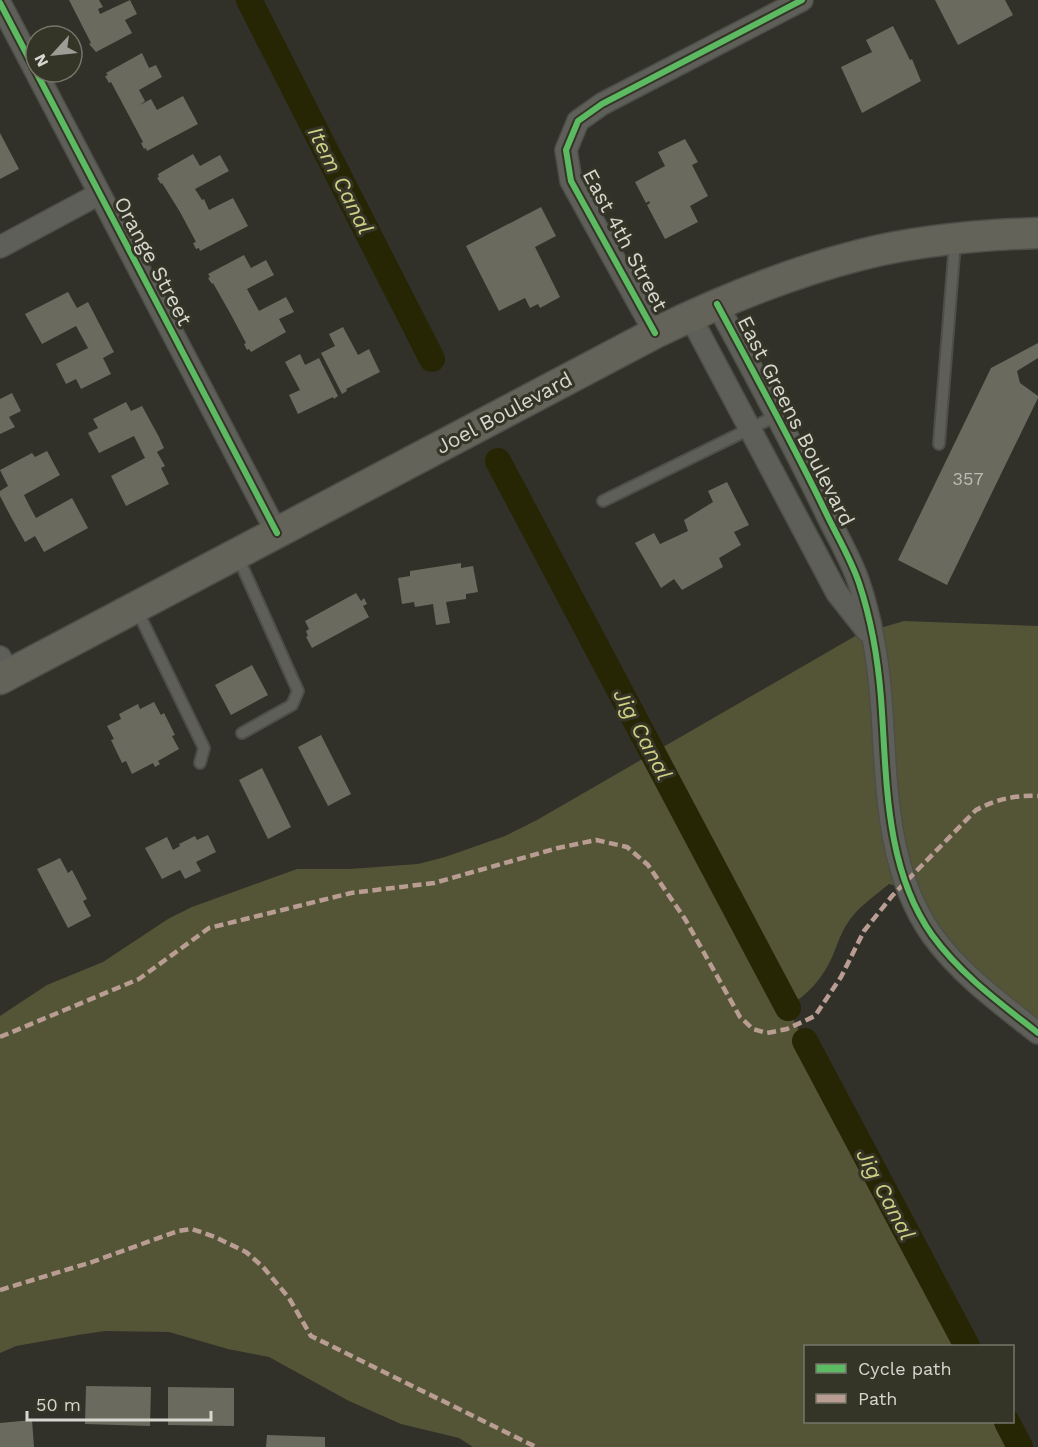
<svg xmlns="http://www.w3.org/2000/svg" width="1038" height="1447" font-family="'Work Sans',sans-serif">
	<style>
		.green { fill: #545537 }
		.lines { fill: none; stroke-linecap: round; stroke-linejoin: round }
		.canal { stroke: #262504; stroke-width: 26 }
		.building { fill: #6a6a5e }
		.service-casing { stroke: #4e4e48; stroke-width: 14 }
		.minor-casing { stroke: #4e4e48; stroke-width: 24 }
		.secondary-casing { stroke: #4e4e48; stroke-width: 33 }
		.service { stroke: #5f5f5a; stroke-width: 10 }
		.minor { stroke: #5f5f5a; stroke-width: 21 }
		.secondary { stroke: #63635a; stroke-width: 30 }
		.quiet { stroke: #b99d93; stroke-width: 4.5; stroke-dasharray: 9 4.5; stroke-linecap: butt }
		.cycleway-casing { stroke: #343427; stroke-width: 10 }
		.cycleway { stroke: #5cba63; stroke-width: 6 }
		.labels { text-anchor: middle; stroke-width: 6; stroke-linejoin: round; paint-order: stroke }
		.number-label { font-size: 18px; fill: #bbbcb3 }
		.street-label { font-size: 21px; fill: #d6d7cf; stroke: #343427 }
		.water-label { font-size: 22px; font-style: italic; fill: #d0d084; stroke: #343427 }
	</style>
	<rect width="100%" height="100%" fill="#31312a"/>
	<path class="green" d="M904,621L1038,626V1037L952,972L901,887L889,884C877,894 861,905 851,918C842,930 838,942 833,955C824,977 807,996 787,1007L960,1346H806V1422H998L1011,1447H473L459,1438L401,1424L349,1401L269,1357L228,1349L169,1332L105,1331L78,1335L16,1346L0,1353V1016L47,985L103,962L168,919L192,907L297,869H350L418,864L445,857L505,836L537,820L857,635Z"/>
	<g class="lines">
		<g class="canal">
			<polyline points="249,0 432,359"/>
			<polyline points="498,461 788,1008"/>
			<polyline points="805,1041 967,1346"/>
			<polyline points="1007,1422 1020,1447"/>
		</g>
	</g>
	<g class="building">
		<polygon points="69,0 99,0 103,7 98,9 100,14 130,0 137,14 125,20 132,33 96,52 89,44 91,43"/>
		<polygon points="935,0 1005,0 1013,15 958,45"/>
		<polygon points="893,26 910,60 912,59 921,81 862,113 841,67 872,52 866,40"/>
		<polygon points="142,53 149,68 156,65 162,77 139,90 145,101 140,105 151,99 157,110 183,96 198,124 147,151 146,148 144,149 141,143 143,142 111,82 109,83 105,76 108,75 106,73"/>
		<polygon points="0,133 19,169 0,179"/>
		<polygon points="685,139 698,162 692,165 708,196 690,206 698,222 665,239 647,205 650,203 649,201 646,203 635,182 665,166 658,152"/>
		<polygon points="193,154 200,166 220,155 229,171 195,189 202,200 204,199 209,210 233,198 248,226 200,251 199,248 196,249 193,243 196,242 180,212 162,183 161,184 157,178 159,177 158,174"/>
		<polygon points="541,207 556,236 535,247 560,297 540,308 538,304 530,308 525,298 499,311 466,246"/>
		<polygon points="244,255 251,268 266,260 274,275 247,289 259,311 286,297 294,312 279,319 286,332 251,352 249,349 247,350 244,344 246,343 230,313 213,283 212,284 208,278 210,277 208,274"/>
		<polygon points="68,292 77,308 88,302 114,352 103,358 111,374 81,389 76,379 66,384 56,364 88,348 76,326 42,344 25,314"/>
		<polygon points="343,327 358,355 369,349 380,372 346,389 347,391 342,394 321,353 335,346 329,334"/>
		<polygon points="1038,343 1038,358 1017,371 1020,383 1038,396 1038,398 947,585 898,560 991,368"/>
		<polygon points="300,354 305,365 319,358 338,396 334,399 333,397 298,414 289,395 300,390 285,362"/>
		<polygon points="12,393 21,411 9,417 15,427 0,434 0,399"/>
		<polygon points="126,402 131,411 142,406 159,437 164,448 157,452 165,466 161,468 169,484 126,506 111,476 145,458 134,436 99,453 88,433 98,428 93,419"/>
		<polygon points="47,451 60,475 24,495 30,507 36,518 72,498 88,528 44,552 35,536 25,542 11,517 0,496 0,491 8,486 0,470 32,453 35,457"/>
		<polygon points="727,482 749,525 734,532 741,545 719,558 723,567 682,590 674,579 661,588 635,543 654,533 660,544 688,531 684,520 713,502 708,491"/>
		<polygon points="461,563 461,568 473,566 478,592 466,594 466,599 446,602 450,623 436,625 433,604 415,607 414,602 402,604 398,578 410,576 410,571"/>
		<polygon points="356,593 361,601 364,598 367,604 363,606 369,617 312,648 306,637 308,636 306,631 309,629 305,621"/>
		<polygon points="252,665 268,695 231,715 215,685"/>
		<polygon points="154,702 161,715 164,713 175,735 172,736 179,749 158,761 160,764 155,767 153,763 132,774 126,761 122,763 111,740 114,739 107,726 121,719 119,714 138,704 140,709"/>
		<polygon points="321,735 351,794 328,806 298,747"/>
		<polygon points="262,768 291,827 268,839 239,780"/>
		<polygon points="208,835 216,852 196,862 201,871 185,879 180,870 162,879 145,848 167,837 173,850 180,846 179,844 195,836 197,840"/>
		<polygon points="60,858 68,873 72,870 87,899 83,901 91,916 68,928 37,869"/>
		<polygon points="86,1386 151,1387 150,1426 85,1424"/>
		<polygon points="168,1387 234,1388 234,1426 168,1425"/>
		<polygon points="32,1420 34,1447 0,1447 0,1423"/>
		<polygon points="267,1435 325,1437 325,1447 266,1447"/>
	</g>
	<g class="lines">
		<defs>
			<g id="service">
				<polyline points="939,444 955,242"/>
				<polyline points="603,501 776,416"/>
				<polyline points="237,555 298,691 292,705 242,733"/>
				<polyline points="136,608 204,748 200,763"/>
			</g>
			<g id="minor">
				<polyline points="0,3 277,533"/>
				<polyline points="0,247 99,194"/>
				<path d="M717,304C754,373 792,442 826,513C837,536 851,559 859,583C871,619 878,660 881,698C887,777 884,867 932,935C961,975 1000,1003 1038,1033"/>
				<polyline points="690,316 837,593 867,631"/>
				<polyline points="655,333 571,181 566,150 578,121 602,104 802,0"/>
				<polyline points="0,657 9,674"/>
			</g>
			<path id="secondary" d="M0,679L655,333C721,301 789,273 860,255C918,240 978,235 1038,233"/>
		</defs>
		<use href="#service" class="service-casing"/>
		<use href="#minor" class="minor-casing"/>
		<use href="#secondary" class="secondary-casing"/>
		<use href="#service" class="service"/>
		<use href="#minor" class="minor"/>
		<use href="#secondary" class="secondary"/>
		<g class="quiet">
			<path d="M0,1037L139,979L209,928L351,893L434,883L558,848L596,840L627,847L648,865L685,919L740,1017L753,1029L767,1033L787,1029L815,1016L841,977L864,931L892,896L976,810C997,799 1015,795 1038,796"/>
			<polyline points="0,1290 92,1262 178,1231 192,1229 215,1237 246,1252 263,1267 289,1298 311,1336 536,1447"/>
		</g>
		<defs>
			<g id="cycleway">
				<polyline points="0,3 277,533"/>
				<path d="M717,304C754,373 792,442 826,513C837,536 851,559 859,583C871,619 878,660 881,698C887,777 884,867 932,935C961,975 1000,1003 1038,1033"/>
				<polyline points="655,333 571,181 566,150 578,121 602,104 802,0"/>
			</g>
		</defs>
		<use href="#cycleway" class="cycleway-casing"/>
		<use href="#cycleway" class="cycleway"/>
	</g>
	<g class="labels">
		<g class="number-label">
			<text x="968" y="485">357</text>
		</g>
		<g class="street-label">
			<text transform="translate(625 240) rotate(62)" y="7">East 4th Street</text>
			<text transform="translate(153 261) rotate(62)" y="7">Orange Street</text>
			<text transform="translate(504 413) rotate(-28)" y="7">Joel Boulevard</text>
			<text transform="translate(796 421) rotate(63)" y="7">East Greens Boulevard</text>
		</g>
		<g class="water-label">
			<text transform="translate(341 180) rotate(63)" y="8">Item Canal</text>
			<text transform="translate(643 734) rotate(62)" y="8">Jig Canal</text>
			<text transform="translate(886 1194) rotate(62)" y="8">Jig Canal</text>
		</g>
	</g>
	<rect x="804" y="1345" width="210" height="78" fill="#343427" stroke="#75756a" stroke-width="1.5"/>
	<rect x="816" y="1364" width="30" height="9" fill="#5cba63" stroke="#75756a" stroke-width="1.5"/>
	<text x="858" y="1375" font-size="18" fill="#d6d7cf">Cycle path</text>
	<rect x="816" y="1394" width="30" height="9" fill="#b99d93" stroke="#75756a" stroke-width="1.5"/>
	<text x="858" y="1405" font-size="18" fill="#d6d7cf">Path</text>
	<g transform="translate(54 54) rotate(243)"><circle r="28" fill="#343427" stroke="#75756a" stroke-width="1.5"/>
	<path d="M0-4.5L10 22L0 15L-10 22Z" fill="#9c9d95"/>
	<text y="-9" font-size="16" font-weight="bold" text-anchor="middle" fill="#d6d7cf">N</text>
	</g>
	<path d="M27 1411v9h184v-9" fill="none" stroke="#d6d7cf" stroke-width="3"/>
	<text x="36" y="1411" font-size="18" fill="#d6d7cf" stroke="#343427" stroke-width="4.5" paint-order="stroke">50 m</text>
</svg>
